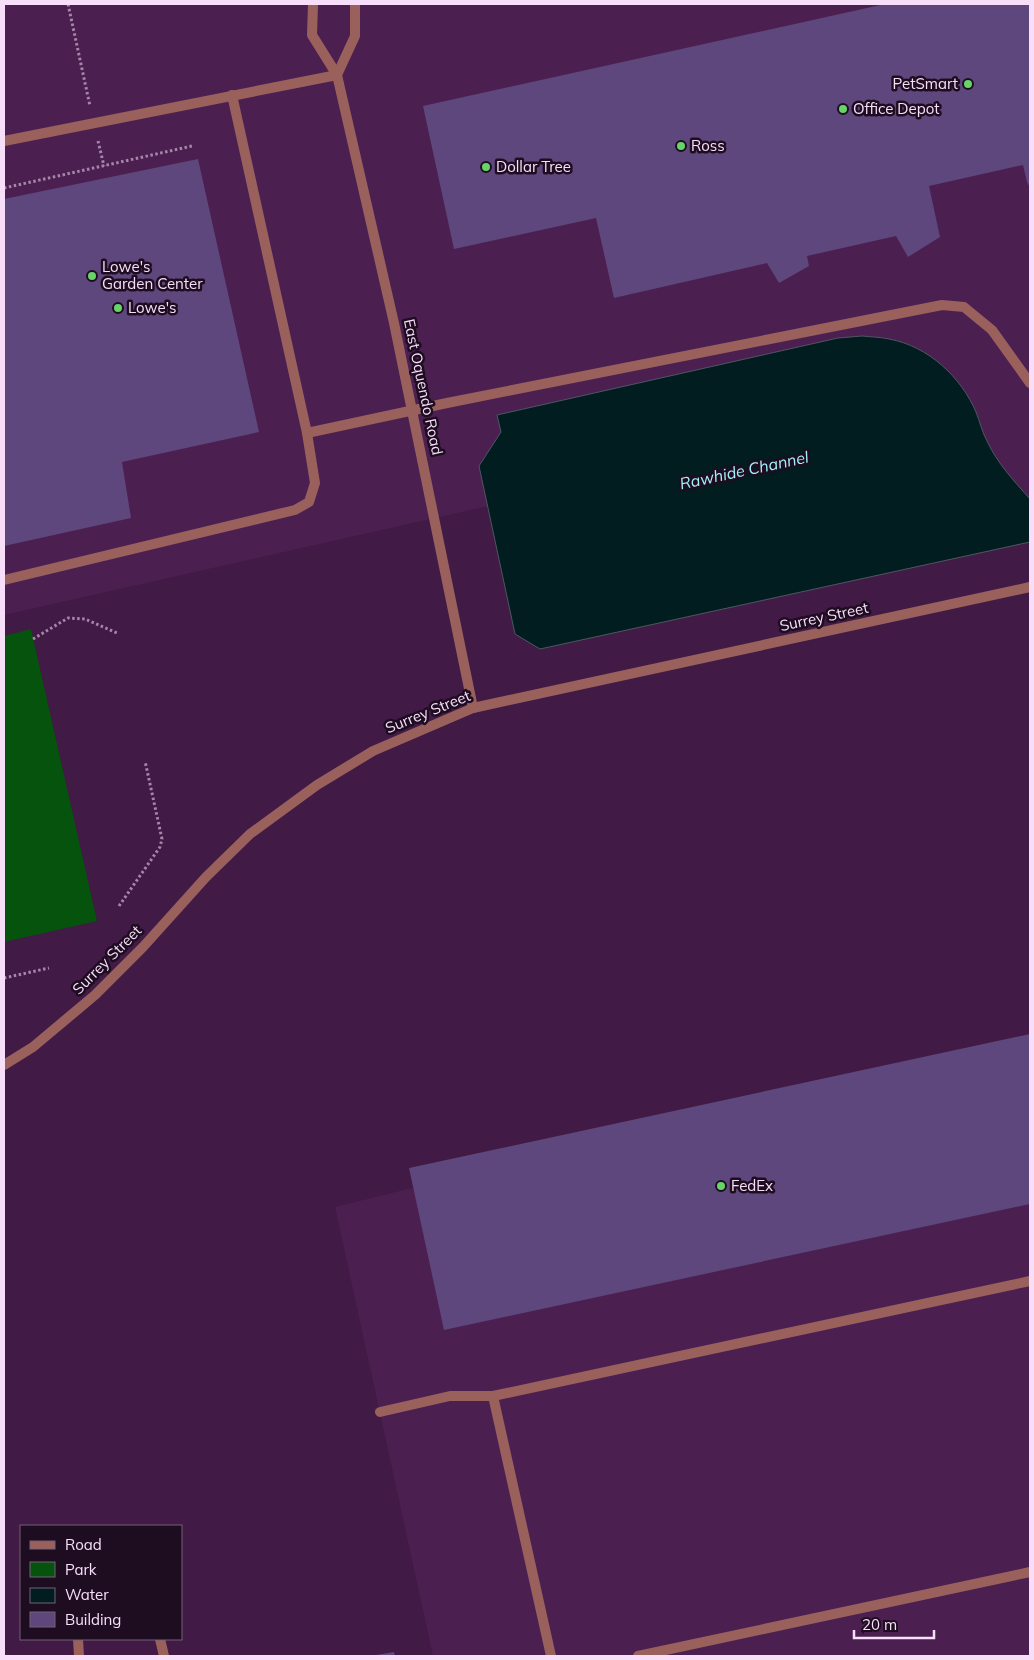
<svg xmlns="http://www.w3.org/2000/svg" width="1034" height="1660" font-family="Mulish,sans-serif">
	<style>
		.built { fill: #4c1f51 }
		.green { fill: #05530c }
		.water { fill: #021d20; stroke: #4c5761 }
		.building { fill: #5e477c }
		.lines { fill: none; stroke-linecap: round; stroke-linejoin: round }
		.path { stroke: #a586a8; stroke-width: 3; stroke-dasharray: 2.5 2.5; stroke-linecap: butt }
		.service { stroke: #99605c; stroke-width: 10 }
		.minor { stroke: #99605c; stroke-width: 10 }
		.tertiary { stroke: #99605c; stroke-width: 10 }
		.poi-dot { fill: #66d466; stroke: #1e0d20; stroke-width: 2 }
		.labels { text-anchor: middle; stroke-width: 5; stroke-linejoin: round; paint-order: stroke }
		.poi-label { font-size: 15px; fill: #f7def9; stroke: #1e0d20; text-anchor: start }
		.street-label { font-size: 15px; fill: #f7def9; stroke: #1e0d20 }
		.water-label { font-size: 16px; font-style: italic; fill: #a1f2fa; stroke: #1e0d20 }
	</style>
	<rect width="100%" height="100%" fill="#411a45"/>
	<g class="built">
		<polygon points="4,4 1030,4 1030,542 540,649 515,634 488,506 4,615"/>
		<polygon points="1030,1055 1030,1656 433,1656 335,1207 408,1189"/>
	</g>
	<polygon class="green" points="31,629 97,921 4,942 4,636"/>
	<path class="water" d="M862,336C871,337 880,337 889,339C928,346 961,377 976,412C980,422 982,432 987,441C997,463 1014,481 1030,499V542L540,649L515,634L479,466L501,432L497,415L838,338Z"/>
	<g class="building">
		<polygon points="885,4 1030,4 1030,188 1027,182 1023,165 929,186 940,237 908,257 896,236 807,256 809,266 779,283 767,263 614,298 596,218 454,249 423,106"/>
		<polygon points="198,159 259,432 122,462 131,518 4,546 4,199"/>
		<polygon points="1030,1034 1030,1204 444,1330 409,1168"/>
		<polygon points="394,1652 395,1656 376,1656 376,1655"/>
	</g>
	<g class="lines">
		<g class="path">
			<polyline points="68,4 90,106"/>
			<polyline points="98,141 104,166"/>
			<polyline points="4,188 192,146"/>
			<polyline points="33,639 68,618 85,619 117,633"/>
			<polyline points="119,906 160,847 162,839 145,761"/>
			<polyline points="4,978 49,968"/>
		</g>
		<g class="service">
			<polyline points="232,95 307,433 447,403 942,305 964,307 992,330 1030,383"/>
			<polyline points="4,141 337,75"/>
			<polyline points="4,580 295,510 309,502 315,483 307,433"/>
			<polyline points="493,1396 551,1656"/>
			<polyline points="380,1412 450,1396 493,1396 1030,1281"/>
			<polyline points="78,1639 79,1656"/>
			<polyline points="160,1639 164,1656"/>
			<polyline points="638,1656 1030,1572"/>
		</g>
		<g class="minor">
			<polyline points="313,4 312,35 337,75 394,323 473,708"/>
			<polyline points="337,75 355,36 355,4"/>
		</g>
		<polyline class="tertiary" points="4,1065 33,1047 95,995 143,947 206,877 250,834 317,785 373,751 473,708 1030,587"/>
	</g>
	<g class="poi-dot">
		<circle cx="968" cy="84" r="5"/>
		<circle cx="843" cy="109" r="5"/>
		<circle cx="681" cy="146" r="5"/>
		<circle cx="486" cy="167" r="5"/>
		<circle cx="92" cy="276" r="5"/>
		<circle cx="118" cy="308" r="5"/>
		<circle cx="721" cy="1186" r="5"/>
	</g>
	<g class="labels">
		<g class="poi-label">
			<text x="958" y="89" text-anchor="end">PetSmart</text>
			<text x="853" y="114">Office Depot</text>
			<text x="691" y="151">Ross</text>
			<text x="496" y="172">Dollar Tree</text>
			<text x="102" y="272">Lowe's<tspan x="102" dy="17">Garden Center</tspan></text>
			<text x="128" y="313">Lowe's</text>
			<text x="731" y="1191">FedEx</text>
		</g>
		<g class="street-label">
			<text transform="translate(423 387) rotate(78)" y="5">East Oquendo Road</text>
			<text transform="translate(824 617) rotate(-12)" y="5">Surrey Street</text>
			<text transform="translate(428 712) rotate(-22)" y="5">Surrey Street</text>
			<text transform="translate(107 960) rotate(-45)" y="5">Surrey Street</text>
		</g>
		<g class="water-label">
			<text transform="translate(744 470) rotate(-12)" y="6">Rawhide Channel</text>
		</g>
	</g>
	<rect width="1034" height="1660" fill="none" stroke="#f7def9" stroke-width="10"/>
	<rect x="20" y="1525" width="162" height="115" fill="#1e0d20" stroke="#756177"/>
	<rect x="30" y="1541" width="25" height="8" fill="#99605c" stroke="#756177"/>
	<text x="65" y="1550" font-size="15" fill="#f7def9">Road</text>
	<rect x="30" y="1562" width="25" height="15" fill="#05530c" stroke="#756177"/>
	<text x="65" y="1575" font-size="15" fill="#f7def9">Park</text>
	<rect x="30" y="1588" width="25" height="15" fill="#021d20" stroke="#756177"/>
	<text x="65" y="1600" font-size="15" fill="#f7def9">Water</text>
	<rect x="30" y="1612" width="25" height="15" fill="#5e477c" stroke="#756177"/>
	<text x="65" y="1625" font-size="15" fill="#f7def9">Building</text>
	<path d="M854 1630v8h80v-8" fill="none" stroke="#f7def9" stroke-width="2.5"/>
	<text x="862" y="1630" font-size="15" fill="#f7def9" stroke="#1e0d20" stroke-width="4" paint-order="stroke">20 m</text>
</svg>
